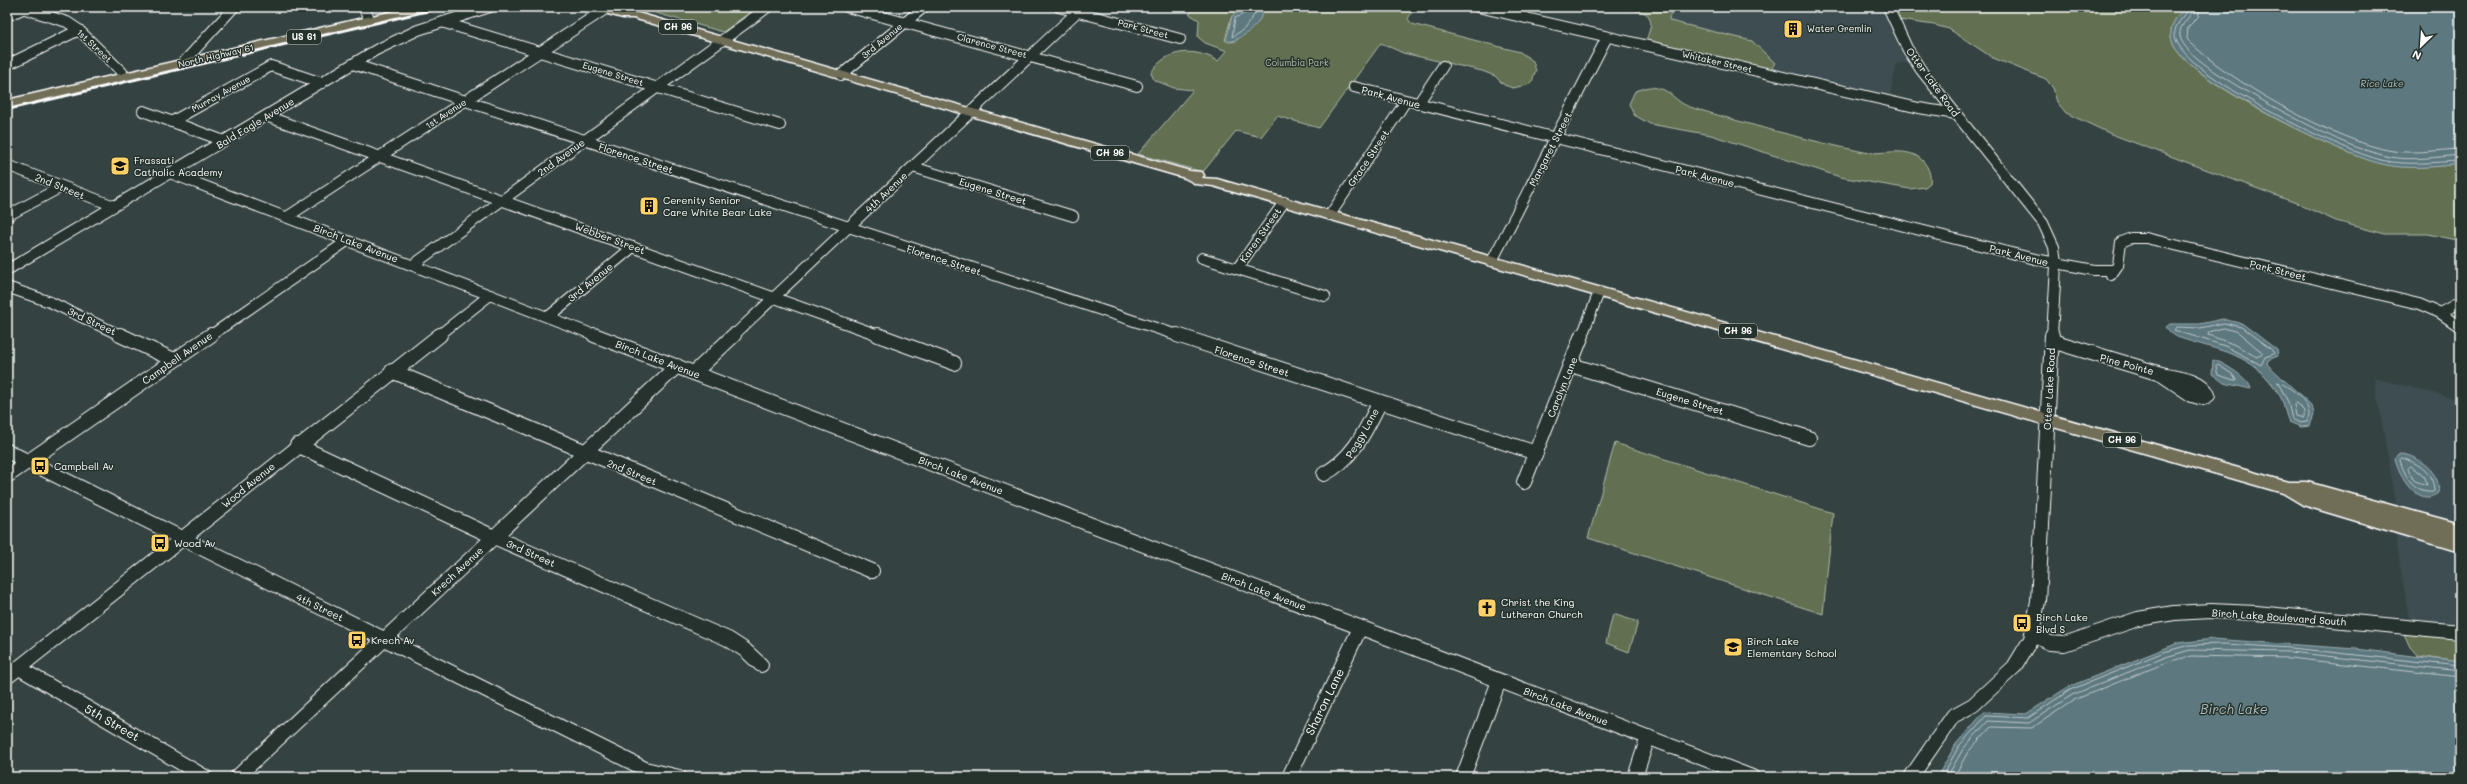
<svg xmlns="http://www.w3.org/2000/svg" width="2467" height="784" font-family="Mali,sans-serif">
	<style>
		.built { fill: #3e4e51 }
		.green { fill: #627051; stroke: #b0b8a8 }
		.water { fill: #5d787f; stroke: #9eaeb2 }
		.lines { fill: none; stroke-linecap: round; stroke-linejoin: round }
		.shore { stroke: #bec9cc; stroke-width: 1 }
		.minor-far1-casing { stroke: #fff; stroke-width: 12 }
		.minor-casing { stroke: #fff; stroke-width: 16 }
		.major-casing { stroke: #fff; stroke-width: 3 }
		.minor-far1 { stroke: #26332d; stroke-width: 10 }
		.minor { stroke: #26332d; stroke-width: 14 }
		.major { fill: #716e59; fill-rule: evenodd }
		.rail { stroke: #fff; stroke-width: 2 }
		.labels { text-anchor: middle; stroke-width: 3; stroke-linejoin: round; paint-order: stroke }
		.shield { fill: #26332d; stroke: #bec2c0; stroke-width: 1 }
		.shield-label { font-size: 9px; font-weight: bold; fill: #fff }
		.far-street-label { font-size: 9px; fill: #fff; stroke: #26332d }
		.far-poi-label { font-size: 9px; fill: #fff; stroke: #26332d; text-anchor: start }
		.far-park-label { font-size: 9px; fill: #b8bfb1; stroke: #26332d }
		.far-water-label { font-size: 9px; font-style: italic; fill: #aebcbf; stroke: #26332d }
		.street-label { font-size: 10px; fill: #fff; stroke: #26332d }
		.poi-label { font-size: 10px; fill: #fff; stroke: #26332d; text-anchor: start }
		.near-street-label { font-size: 12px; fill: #fff; stroke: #26332d }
		.near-water-label { font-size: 13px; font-style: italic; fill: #aebcbf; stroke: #26332d }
	</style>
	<rect width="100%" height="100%" fill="#344342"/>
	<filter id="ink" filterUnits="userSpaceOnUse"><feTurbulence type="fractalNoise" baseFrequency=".025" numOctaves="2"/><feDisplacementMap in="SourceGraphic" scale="8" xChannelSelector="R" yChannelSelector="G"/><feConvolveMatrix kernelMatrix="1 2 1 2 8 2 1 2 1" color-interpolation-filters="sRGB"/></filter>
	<g filter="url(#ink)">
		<g class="built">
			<polygon points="1663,7 1883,7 1912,63 1897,63 1889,100 1645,44"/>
			<polygon points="2374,378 2460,400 2460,525 2397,507"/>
			<polygon points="2395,533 2460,552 2460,628 2410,624"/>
		</g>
		<g class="green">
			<polygon points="650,7 757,7 723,32 645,10"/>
			<path d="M1196,7H1248L1237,11L1231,18L1225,40L1230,42L1236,41L1265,7H1414L1408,19L1412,24L1520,52L1533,61L1536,71L1531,84L1513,88L1504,85L1495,76L1482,71L1403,53L1381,43L1319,128L1277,116L1261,137L1236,131L1203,172L1138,154L1193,90L1174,88L1154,80L1151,73C1165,49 1195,47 1218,61L1227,51L1205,43L1198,37L1199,20L1189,14Z"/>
			<path d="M1597,7H1674L1669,18L1670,21L1752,41L1775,63L1769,72L1644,44C1666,0 1628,13 1597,7Z"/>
			<path d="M1893,7H2187C2175,16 2166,30 2174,46C2192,82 2337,153 2379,163C2405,170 2433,167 2460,164V241L2428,234H2384L2336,221L2296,203L2111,134L2066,113L2057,102L2053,88L2046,79L1993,58L1949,29L1934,25L1899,20Z"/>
			<path d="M1649,87C1673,88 1671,100 1690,107C1747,124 1806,140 1864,152C1881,155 1899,148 1915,155C1925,160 1932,172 1930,183L1925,187L1910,189L1840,177L1711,135L1650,124L1634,115L1629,104L1635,91Z"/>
			<polygon points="1615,443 1833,513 1823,614 1588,538"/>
			<polygon points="1613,614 1638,622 1629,652 1606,643"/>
			<polygon points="2404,634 2460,639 2460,662 2418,656 2410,647"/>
		</g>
		<g class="water">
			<path d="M1248,7H1266C1262,11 1262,15 1260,19C1255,28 1236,44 1226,41L1232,16Z"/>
			<path d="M2187,7H2460V164C2434,167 2408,170 2382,164C2341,155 2192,81 2174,46C2166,30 2175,16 2187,7Z"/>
			<path d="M2223,319L2243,324L2277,350L2278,356L2268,360L2267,364L2312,406L2314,415L2310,426L2301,427L2289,422C2285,415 2285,405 2280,396C2254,352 2221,352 2177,337L2171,333L2166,327L2170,324H2199Z"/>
			<path d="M2213,360C2223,362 2250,379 2251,389L2224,383L2212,374Z"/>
			<path d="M2398,454C2416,453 2443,474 2438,493C2418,509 2398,474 2395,458Z"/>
			<polygon points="2212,639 2356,649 2460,662 2460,777 1937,777 1956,744 1984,712 2026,714 2068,687 2178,643"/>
		</g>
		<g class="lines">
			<g class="shore">
				<polyline points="1250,7 1248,12 1235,18 1232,37 1244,29 1260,7"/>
				<path d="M2189,7C2186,18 2173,23 2175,36C2181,75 2343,151 2381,160C2407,166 2434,162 2460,161"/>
				<path d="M2194,7C2192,18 2178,24 2180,36C2184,65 2312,127 2341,141C2356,148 2374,153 2390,157C2413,161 2437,157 2460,155"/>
				<path d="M2200,7L2198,17L2188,27L2187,39C2224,79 2339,143 2393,151C2415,154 2438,150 2460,149"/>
				<polygon points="2224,323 2241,327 2272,350 2274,354 2265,357 2261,365 2225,346 2174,330 2176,327 2200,328"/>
				<polygon points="2224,328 2238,332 2263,353 2257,357 2233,344 2208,335 2209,332"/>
				<polygon points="2218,365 2232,374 2237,381 2218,375 2216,367"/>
				<path d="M2278,382C2292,388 2316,405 2307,422L2300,423L2292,419L2288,402Z"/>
				<polygon points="2296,403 2304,411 2304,418 2296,416 2294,405"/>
				<path d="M2402,458C2418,463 2434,473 2434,491C2414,493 2405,477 2400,460Z"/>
				<polygon points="2411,466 2423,476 2427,485 2415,481 2408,469"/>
				<polyline points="1942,777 1959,746 1986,716 2028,718 2070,690 2164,652 2189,645 2225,644 2291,648 2460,666"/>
				<polyline points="1947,777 1963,749 1988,721 2029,723 2072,695 2166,657 2190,650 2290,652 2460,671"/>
				<polyline points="1954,777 1968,752 1991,727 2032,728 2074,700 2168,662 2191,656 2290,658 2460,677"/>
			</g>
			<defs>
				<g id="minor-far1">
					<polyline points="19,7 67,22 79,30 122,72"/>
					<polyline points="363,7 368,16"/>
					<polyline points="847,7 1137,86"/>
					<polyline points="1059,7 1180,39"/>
					<polyline points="1478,7 1919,108 1956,114"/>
					<polyline points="1888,7 1907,48 1921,70 2043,223 2054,247 2056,265 2052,336"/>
					<polyline points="7,16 27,7"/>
					<polyline points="445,23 780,125"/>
					<polyline points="182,64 234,7"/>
					<polyline points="353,64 1180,336"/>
					<polyline points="7,65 79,30"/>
					<polyline points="841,75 924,7"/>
					<polyline points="1354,87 2035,259 2094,270 2114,270"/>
					<polyline points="1418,104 1443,66"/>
					<polyline points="143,111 224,141"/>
					<polyline points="266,116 881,336"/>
					<polyline points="171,122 271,66 322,83"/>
					<polyline points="7,165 114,206"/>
					<polyline points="913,167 1073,216"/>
					<polyline points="170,173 597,336"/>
					<polyline points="1330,215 1406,101"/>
					<polyline points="7,216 61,187"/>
					<polyline points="287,217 604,10"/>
					<polyline points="1202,258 1325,296"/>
					<polyline points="1492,261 1607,37"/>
					<polyline points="413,265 768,7"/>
					<polyline points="1237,269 1284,202"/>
					<polyline points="7,270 376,50 418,30 490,7"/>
					<polyline points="2111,275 2118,265 2121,242 2131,238 2146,238 2419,304 2440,313 2460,327"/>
					<polyline points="7,287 50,302 122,336"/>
					<polyline points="2440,313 2460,302"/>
					<polyline points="548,317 633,247"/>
					<polyline points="210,336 347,241"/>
					<polyline points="438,336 490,295"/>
					<polyline points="733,336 1077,12"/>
					<polyline points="1582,336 1599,292"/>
				</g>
				<g id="minor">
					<polyline points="120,335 174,360"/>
					<polyline points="594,335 1752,777"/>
					<polyline points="878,335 954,363"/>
					<polyline points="1177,335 1536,453"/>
					<polyline points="2052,341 2161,374"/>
					<polyline points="1571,365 1809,438"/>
					<polyline points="392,371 872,571"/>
					<polyline points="694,373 734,335"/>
					<path d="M2161,374C2176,377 2202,379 2208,395L2203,398L2192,395Z"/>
					<polyline points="297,445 494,537 728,639 745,650 761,665"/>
					<polyline points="7,451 645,769 679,777"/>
					<path d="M1324,474C1354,458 1365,431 1380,402"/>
					<polyline points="7,476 211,335"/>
					<polyline points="1524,482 1582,335"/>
					<polyline points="2032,635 2050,643 2064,644 2138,619 2174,613 2211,611 2256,613 2460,632"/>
					<polyline points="19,668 205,777"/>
					<polyline points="7,677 440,335"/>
					<polyline points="237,777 677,366"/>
					<polyline points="1289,777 1360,628"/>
					<polyline points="1463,777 1499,681"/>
					<polyline points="1635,777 1648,737"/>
					<polyline points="1911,777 1953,716 1973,705 2014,667 2031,639 2038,601 2052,335"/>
				</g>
				<g id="major">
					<polygon points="411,7 430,7 425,10 7,108 7,100"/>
					<polygon points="588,7 605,7 638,13 1190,171 1202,172 1204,175 1202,178 1217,179 2288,482 2307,482 2460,524 2460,538 2314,496 2460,538 2460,552 2303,505 2283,493 1213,186 1196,184 1185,178 633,18 623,18 589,9"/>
				</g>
			</defs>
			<use href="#minor-far1" class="minor-far1-casing"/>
			<use href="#minor" class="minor-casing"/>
			<use href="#major" class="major-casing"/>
			<use href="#minor-far1" class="minor-far1"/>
			<use href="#minor" class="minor"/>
			<use href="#major" class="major"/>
			<polyline class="rail" points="7,110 446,7"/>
		</g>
	</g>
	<defs>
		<symbol id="building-square" viewBox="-11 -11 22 22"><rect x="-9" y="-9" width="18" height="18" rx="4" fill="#ffd166" stroke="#26332d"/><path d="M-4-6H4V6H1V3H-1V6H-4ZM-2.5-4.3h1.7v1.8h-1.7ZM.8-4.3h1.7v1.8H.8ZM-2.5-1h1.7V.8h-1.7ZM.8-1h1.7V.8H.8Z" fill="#111"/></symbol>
		<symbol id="school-square" viewBox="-11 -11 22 22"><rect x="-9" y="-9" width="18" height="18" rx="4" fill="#ffd166" stroke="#26332d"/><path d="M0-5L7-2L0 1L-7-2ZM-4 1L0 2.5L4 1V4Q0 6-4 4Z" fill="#111"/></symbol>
		<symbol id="bus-square" viewBox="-11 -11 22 22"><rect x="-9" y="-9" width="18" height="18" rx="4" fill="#ffd166" stroke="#26332d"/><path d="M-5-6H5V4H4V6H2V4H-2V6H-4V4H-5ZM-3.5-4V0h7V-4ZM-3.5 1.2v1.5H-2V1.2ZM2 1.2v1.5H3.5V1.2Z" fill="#111"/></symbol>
		<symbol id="church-square" viewBox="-11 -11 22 22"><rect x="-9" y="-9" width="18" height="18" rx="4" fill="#ffd166" stroke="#26332d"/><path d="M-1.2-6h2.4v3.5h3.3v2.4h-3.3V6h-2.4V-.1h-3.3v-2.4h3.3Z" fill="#111"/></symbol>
	</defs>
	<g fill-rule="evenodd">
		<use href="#building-square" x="1782" y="18" width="22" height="22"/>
		<use href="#school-square" x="109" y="155" width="22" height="22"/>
		<use href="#building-square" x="638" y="195" width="22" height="22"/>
		<use href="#bus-square" x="29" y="455" width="22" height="22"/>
		<use href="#bus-square" x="149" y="532" width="22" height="22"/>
		<use href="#church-square" x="1476" y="597" width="22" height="22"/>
		<use href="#bus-square" x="2011" y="612" width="22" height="22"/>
		<use href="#bus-square" x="346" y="629" width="22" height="22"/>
		<use href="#school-square" x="1722" y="636" width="22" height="22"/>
	</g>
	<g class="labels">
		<g class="shield">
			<rect x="659" y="20" width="38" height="14" rx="3"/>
			<rect x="287" y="30" width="34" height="14" rx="3"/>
			<rect x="1091" y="146" width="38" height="14" rx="3"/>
			<rect x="1719" y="324" width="38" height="14" rx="3"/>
			<rect x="2103" y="433" width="38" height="14" rx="3"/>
		</g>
		<g class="shield-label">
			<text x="678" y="30">CH 96</text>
			<text x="304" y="40">US 61</text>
			<text x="1110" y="156">CH 96</text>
			<text x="1738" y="334">CH 96</text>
			<text x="2122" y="443">CH 96</text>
		</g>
		<g class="far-street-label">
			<text transform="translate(1143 29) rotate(15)" y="3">Park Street</text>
			<text transform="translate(882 41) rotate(-39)" y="3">3rd Avenue</text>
			<text transform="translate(94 46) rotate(43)" y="3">1st Street</text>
			<text transform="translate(992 46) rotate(15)" y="3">Clarence Street</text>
			<text transform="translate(216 56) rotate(-13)" y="3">North Highway 61</text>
			<text transform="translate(1717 62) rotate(13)" y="3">Whitaker Street</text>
			<text transform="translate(613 74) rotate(17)" y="3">Eugene Street</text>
			<text transform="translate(221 94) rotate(-29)" y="3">Murray Avenue</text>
			<text transform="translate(446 114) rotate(-33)" y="3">1st Avenue</text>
		</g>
		<g class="far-poi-label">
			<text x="1807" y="32">Water Gremlin</text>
		</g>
		<g class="far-park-label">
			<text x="1297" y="66">Columbia Park</text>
		</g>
		<g class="far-water-label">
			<text x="2382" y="87">Rice Lake</text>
		</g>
		<g class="street-label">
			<text transform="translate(1933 82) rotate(54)" y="4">Otter Lake Road</text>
			<text transform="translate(1391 97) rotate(15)" y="4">Park Avenue</text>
			<text transform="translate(255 123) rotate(-31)" y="4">Bald Eagle Avenue</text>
			<text transform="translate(1550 149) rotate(-63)" y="4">Margaret Street</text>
			<text transform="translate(561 157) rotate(-36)" y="4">2nd Avenue</text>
			<text transform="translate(636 158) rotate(18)" y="4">Florence Street</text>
			<text transform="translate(1368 158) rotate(-56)" y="4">Grace Street</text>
			<text transform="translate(1705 176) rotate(14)" y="4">Park Avenue</text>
			<text transform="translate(60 186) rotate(22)" y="4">2nd Street</text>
			<text transform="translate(993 191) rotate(17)" y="4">Eugene Street</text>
			<text transform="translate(886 192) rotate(-43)" y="4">4th Avenue</text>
			<text transform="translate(1260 235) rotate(-55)" y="4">Karen Street</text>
			<text transform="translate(610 238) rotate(20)" y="4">Webber Street</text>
			<text transform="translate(356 243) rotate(21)" y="4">Birch Lake Avenue</text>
			<text transform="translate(2019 255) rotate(14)" y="4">Park Avenue</text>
			<text transform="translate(944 260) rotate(18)" y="4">Florence Street</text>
			<text transform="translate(2278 270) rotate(14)" y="4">Park Street</text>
			<text transform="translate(590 282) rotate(-39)" y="4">3rd Avenue</text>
			<text transform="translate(92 321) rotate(25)" y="4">3rd Street</text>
			<text transform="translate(177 358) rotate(-35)" y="4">Campbell Avenue</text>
			<text transform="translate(658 359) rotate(21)" y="4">Birch Lake Avenue</text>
			<text transform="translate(1252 361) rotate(18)" y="4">Florence Street</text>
			<text transform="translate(2127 364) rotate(15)" y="4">Pine Pointe</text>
			<text transform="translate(1562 387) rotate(-68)" y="4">Carolyn Lane</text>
			<text transform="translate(2049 389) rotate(-87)" y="4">Otter Lake Road</text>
			<text transform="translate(1690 401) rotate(17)" y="4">Eugene Street</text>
			<text transform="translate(1362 433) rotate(-60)" y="4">Peggy Lane</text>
			<text transform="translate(632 472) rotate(22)" y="4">2nd Street</text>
			<text transform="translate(961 475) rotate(21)" y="4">Birch Lake Avenue</text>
			<text transform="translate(248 485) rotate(-39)" y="4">Wood Avenue</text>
			<text transform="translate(531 553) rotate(24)" y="4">3rd Street</text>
			<text transform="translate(457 571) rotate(-43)" y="4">Krech Avenue</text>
			<text transform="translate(1264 591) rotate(21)" y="4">Birch Lake Avenue</text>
			<text transform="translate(320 607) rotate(26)" y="4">4th Street</text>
			<text transform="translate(2279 617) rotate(4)" y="4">Birch Lake Boulevard South</text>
			<text transform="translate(1566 706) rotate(21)" y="4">Birch Lake Avenue</text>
		</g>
		<g class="poi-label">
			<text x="134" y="164">Frassati<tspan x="134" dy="12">Catholic Academy</tspan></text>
			<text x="663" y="204">Cerenity Senior<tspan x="663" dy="12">Care White Bear Lake</tspan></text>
			<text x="54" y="470">Campbell Av</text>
			<text x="174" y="547">Wood Av</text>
			<text x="1501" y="606">Christ the King<tspan x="1501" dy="12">Lutheran Church</tspan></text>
			<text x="2036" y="621">Birch Lake<tspan x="2036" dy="12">Blvd S</tspan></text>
			<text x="371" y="644">Krech Av</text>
			<text x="1747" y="645">Birch Lake<tspan x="1747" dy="12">Elementary School</tspan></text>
		</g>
		<g class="near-street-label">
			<text transform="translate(1325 702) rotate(-64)" y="4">Sharon Lane</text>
			<text transform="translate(112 723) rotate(30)" y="4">5th Street</text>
		</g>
		<g class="near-water-label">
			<text x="2234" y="714">Birch Lake</text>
		</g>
	</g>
	<rect width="2467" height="784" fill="none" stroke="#26332d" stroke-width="24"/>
	<rect x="12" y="12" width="2443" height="760" fill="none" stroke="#fff" stroke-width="1.5" filter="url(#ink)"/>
	<g transform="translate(2421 46) rotate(205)" stroke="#26332d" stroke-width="3" paint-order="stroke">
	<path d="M0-3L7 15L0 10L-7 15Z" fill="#ffffff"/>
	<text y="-6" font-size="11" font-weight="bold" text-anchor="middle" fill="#ffffff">N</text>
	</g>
</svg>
